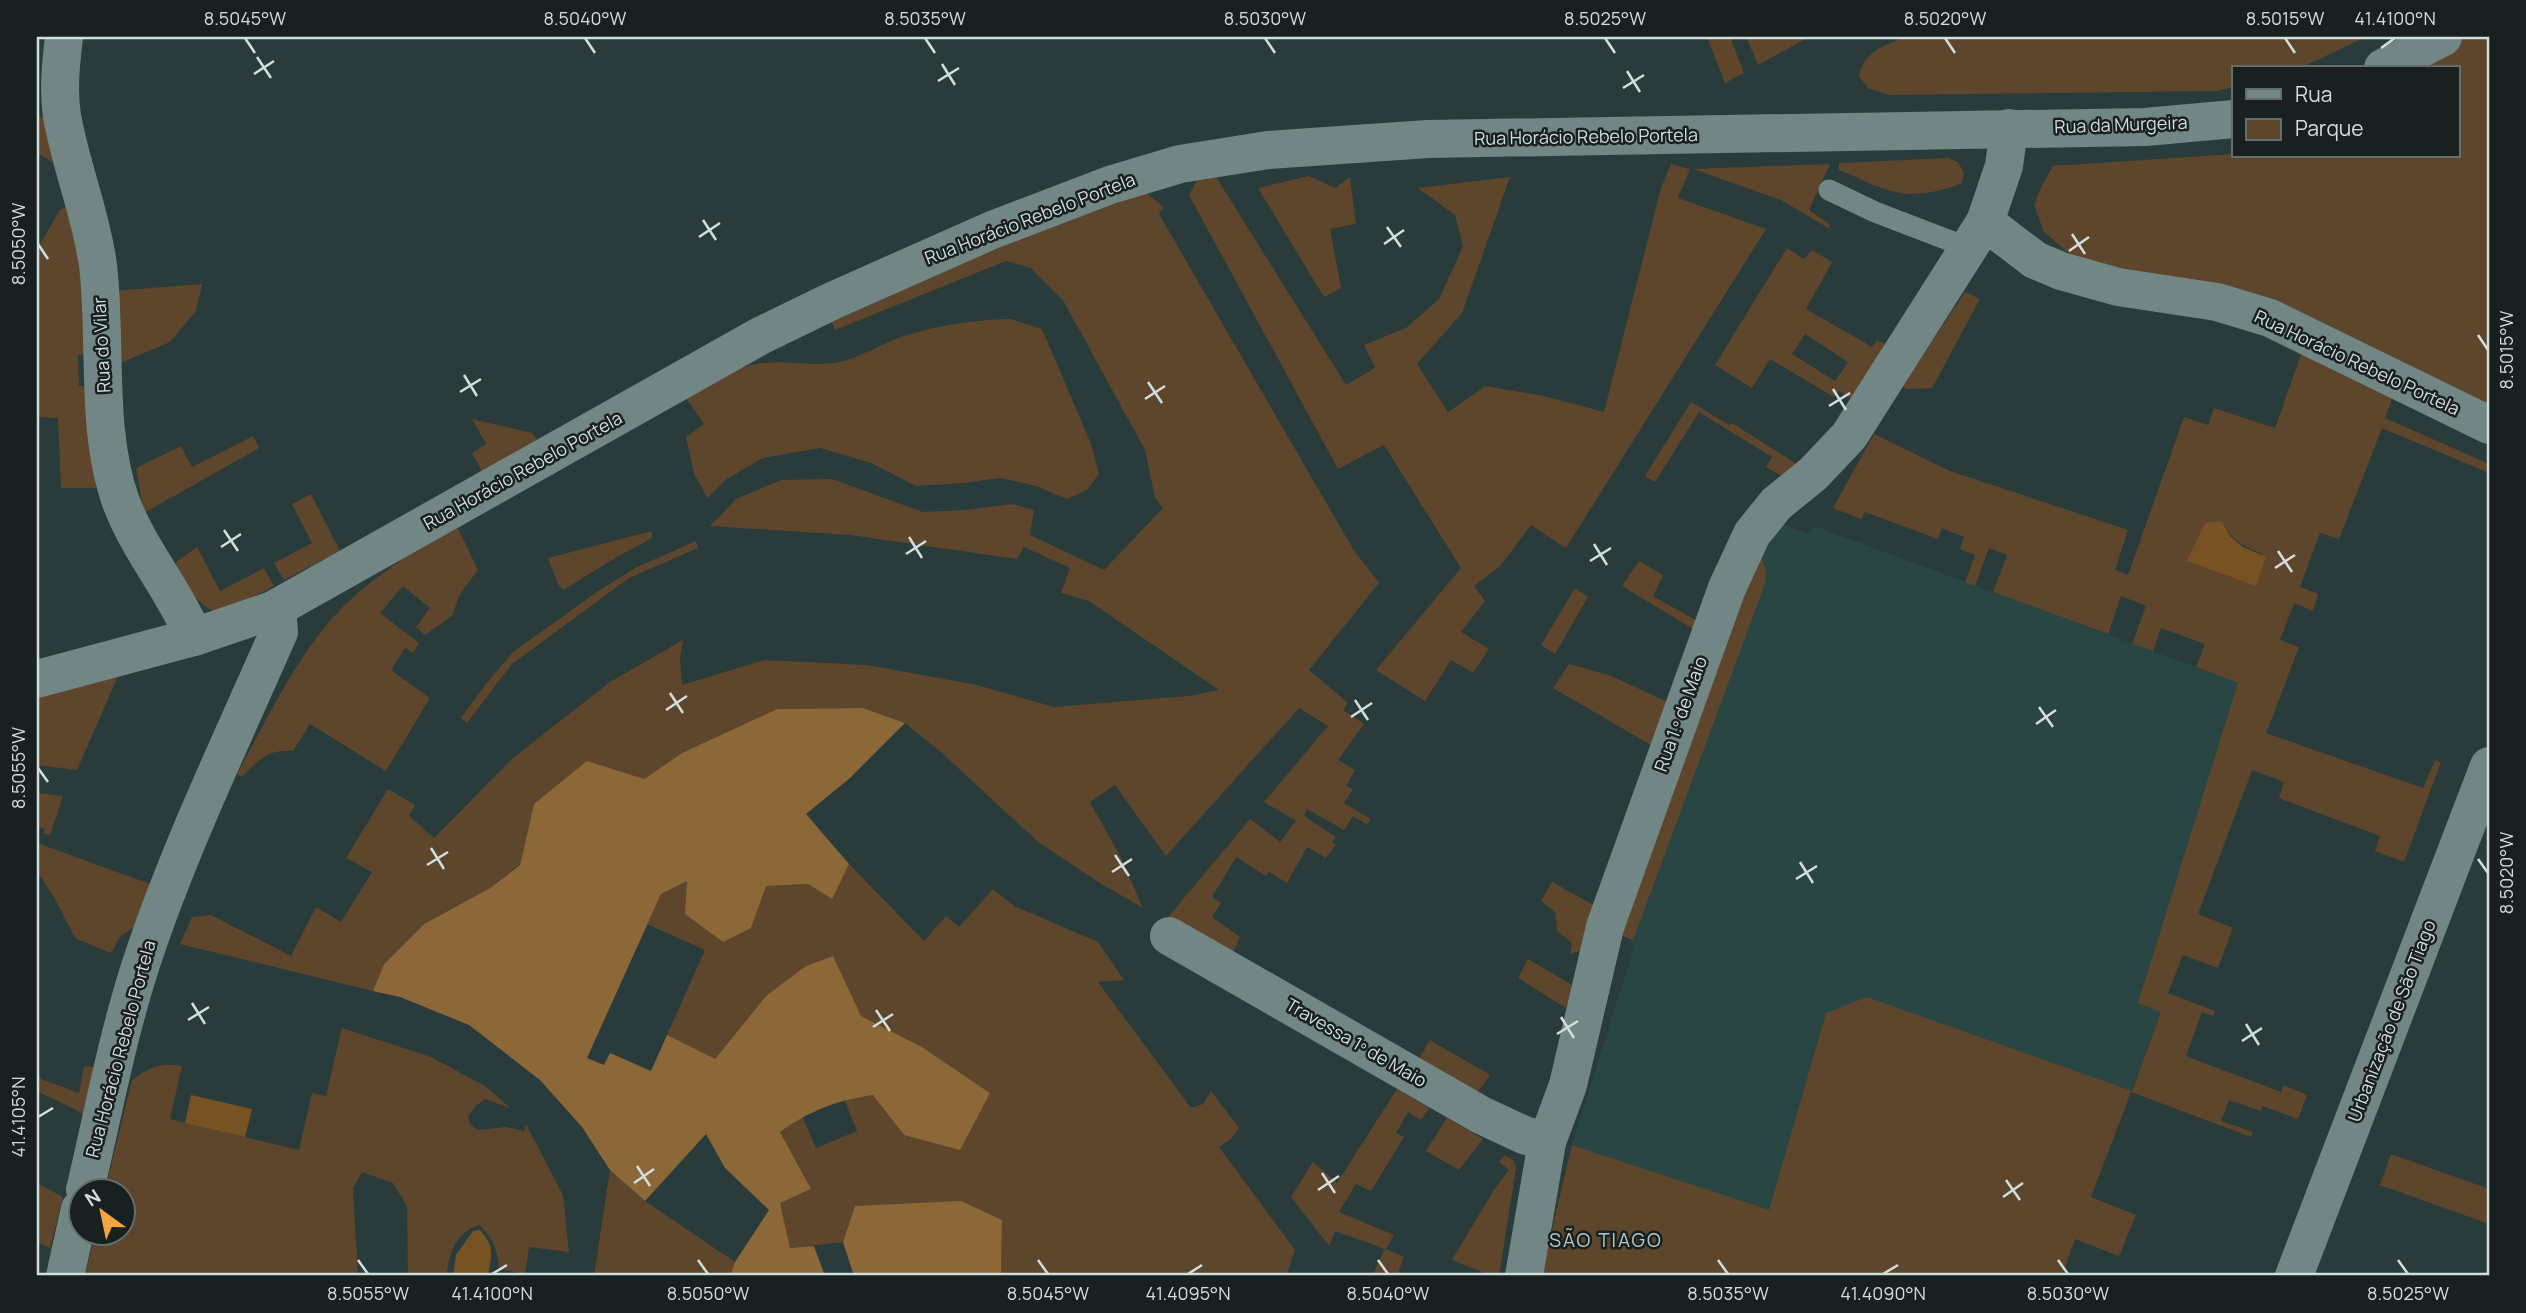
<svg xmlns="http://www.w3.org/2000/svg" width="2526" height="1313" font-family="Manrope,sans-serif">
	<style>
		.built { fill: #2a4644 }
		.green { fill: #5d462b; fill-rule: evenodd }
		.forest { fill: #8c6738 }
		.water { fill: #775222 }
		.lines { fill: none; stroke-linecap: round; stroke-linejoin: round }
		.service { stroke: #718685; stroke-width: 21 }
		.minor { stroke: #718685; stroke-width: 38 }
		.ticks { fill: none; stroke: #d2dedd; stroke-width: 2.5 }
		.labels { text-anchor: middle; stroke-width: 5; stroke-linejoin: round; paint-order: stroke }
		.street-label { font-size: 18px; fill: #d2dedd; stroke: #182120 }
		.neighbourhood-label { font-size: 19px; letter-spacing: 2px; fill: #b4cbc9; stroke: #182120 }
		.neatline { fill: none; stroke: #d2dedd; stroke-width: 2.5 }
		.ticks-label { font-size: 18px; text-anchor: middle; fill: #d2dedd }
	</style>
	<rect width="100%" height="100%" fill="#293c3b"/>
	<polygon class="built" points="1782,524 1810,534 1814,526 2280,698 2120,1120 1826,1013 1769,1211 1572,1145 1634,947 1632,940 1618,934 1742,589"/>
	<g class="green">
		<polygon points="1707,37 1730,37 1744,73 1725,83"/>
		<polygon points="1746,37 1809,37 1758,65"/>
		<path d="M1904,37H2366L2300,68H2234V87L2217,91L1889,95L1868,88L1859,76C1865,50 1883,47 1904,37Z"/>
		<polygon points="2395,37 2489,37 2489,412 2068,253 2044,232 2034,205 2042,185 2053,166 2234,154 2458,156 2458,68 2422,68"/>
		<polygon points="37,117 49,117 65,169 37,153"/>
		<path d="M1948,158L1958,162L1964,173L1962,183C1945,191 1914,197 1896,192C1877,188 1857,177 1839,170V163Z"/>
		<polygon points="1671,164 1690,169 1678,198 1766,229 1566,548 1531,525 1501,565 1474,586 1485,601 1461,632 1489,649 1473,673 1451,660 1425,701 1376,670 1461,568 1384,445 1338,469 1189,195 1200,174 1213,172 1346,385 1375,368 1364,345 1406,328 1439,299 1463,246 1455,215 1418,188 1510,177 1462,313 1417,364 1448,412 1486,386 1544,396 1604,412 1661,188"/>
		<polygon points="1830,164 1809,210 1829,224 1830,229 1781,200 1693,169"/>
		<polygon points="1309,176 1335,188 1350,177 1356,224 1330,229 1341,288 1324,297 1258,188"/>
		<polygon points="1145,192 1164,207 1159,214 1353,549 1379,583 1309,670 1348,703 1343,710 1364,724 1338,760 1355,770 1346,786 1353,789 1344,803 1371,819 1367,824 1353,816 1344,830 1307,809 1304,816 1336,837 1332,842 1336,845 1326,858 1307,847 1287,883 1269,872 1266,876 1236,857 1212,897 1221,903 1212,917 1240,937 1232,954 1168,917 1250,819 1280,842 1296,821 1264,802 1328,726 1299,708 1166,856 1115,785 1090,802 1121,858 1143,908 1103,885 1038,842 942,753 905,723 863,708 777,709 682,753 644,779 534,804 520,864 490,888 424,924 384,964 373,991 180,944 192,917 211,915 291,956 316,907 341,922 372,872 346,858 388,789 415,805 409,816 434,838 513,758 610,682 683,640 680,659 682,685 764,660 867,665 977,685 1054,707 1188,696 1219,690 1089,601 1061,593 1070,568 1024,547 1017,559 850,535 710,526 736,499 781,480 832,479 923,512 966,510 1012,504 1034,510 1030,535 1104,570 1163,508 1155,498 1145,450 1063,300 1031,268 1006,261 835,330 832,322 1044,227"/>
		<polygon points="71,204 86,310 87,354 78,355 79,386 89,386 96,488 61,488 58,418 37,417 37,249 60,210"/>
		<path d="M1787,248L1804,259L1812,250L1832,262L1806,309L1872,347L1877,340L1885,344L1852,399L1839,391L1834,397L1770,359L1752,388L1715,365ZM1805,334L1848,362L1835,381L1792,354Z"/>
		<polygon points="202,284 196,311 170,342 116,365 113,291"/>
		<polygon points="1965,292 1980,299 1932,388 1907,389 1902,386"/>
		<path d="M1010,319L1042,329L1091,444L1099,474L1087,490L1067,499L1036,486L1000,478L963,483L916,486L871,463L820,448L763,458L725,480L707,498L694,473L686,437L704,424L684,395C709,383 736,365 764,363C791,360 817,368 844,361C865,355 883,343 904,336C938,325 974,320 1010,319Z"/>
		<path d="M2303,349L2393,396L2385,418L2489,464V473L2382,428L2339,539L2320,533L2300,587L2318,594L2313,611L2294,603L2280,640L2299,647L2266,733L2423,788L2435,760L2441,762L2404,862L2375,851L2380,836L2279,798L2284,782L2252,770L2198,914L2233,928L2218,968L2183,955L2168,993L2215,1011L2213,1016L2202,1012L2186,1056L2281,1092L2283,1085L2307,1095L2298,1119L2263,1106L2261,1111L2229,1100L2221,1121L2253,1132L2251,1137L2131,1092L2091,1197L2136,1215L2119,1256L2075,1239L2062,1276H1543L1547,1250L1572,1145L1769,1210L1826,1013L1867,997L2132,1091L2161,1012L2138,1003L2238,683L2196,667L2205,644L2161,628L2153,651L2132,644L2146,606L2121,596L2108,634L1993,592L2007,555L1989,548L1975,586L1965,582L1975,555L1960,549L1964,537L1942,528L1938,539L1865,512L1861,519L1833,508L1874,434L1950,471L2128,530L2115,570L2128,575L2184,417L2208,425L2214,408L2275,428ZM2221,522C2233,540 2243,547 2263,554L2188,561L2205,524Z"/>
		<polygon points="1691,402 1729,425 1732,423 1798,465 1782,476 1766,467 1772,457 1699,412 1655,482 1645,476"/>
		<polygon points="472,419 532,433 540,443 483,474 472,453 486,444"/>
		<polygon points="253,436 259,448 144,513 136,468 181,446 192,467"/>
		<polygon points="311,494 340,551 284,580 274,563 312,543 292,504"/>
		<path d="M456,524L478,570L460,594L452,616L425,635L416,627L430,608L403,586L380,613L419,643L413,653L405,648L391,670L430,698L386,771L310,724L293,751C267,749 259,760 242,777L237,774C264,725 289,671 325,627C359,584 411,554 456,524Z"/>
		<polygon points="652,531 652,538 617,557 563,590 558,584 548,558"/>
		<polygon points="696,541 698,548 629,578 512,664 467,723 461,718 485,685 513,652 598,591 637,567"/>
		<path d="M197,547L220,591L264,568L274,586L222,613C203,613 177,580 176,562Z"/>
		<polygon points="1761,558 1766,570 1765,584 1633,940 1618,934 1742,589"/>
		<polygon points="1639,561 1663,575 1653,596 1701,623 1698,632 1622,586"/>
		<polygon points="1575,588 1588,597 1555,654 1541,645"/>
		<polygon points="1569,664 1609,675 1672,704 1656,748 1553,688"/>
		<polygon points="118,676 77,770 37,765 37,697"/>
		<polygon points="37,793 63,796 50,835 43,833 45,829 37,826"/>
		<polygon points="37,843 150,884 135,926 120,937 111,953 77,939 73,934 55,899 37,871"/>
		<polygon points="849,864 924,941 946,916 959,927 993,889 1014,906 1098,942 1124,980 1098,982 1191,1108 1203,1104 1211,1091 1239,1128 1231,1139 1219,1147 1295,1250 1286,1276 1001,1276 1002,1220 855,1206 843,1242 790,1248 779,1203 811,1189 780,1132 802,1116 816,1148 857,1131 844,1099 874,1095 904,1135 990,1093 922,1047 861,1016 766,996 714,1060 667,1035 705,950 647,924 661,894 687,880 751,928 765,886 808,884 831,898"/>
		<polygon points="1552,882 1599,908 1585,949 1570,954 1572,943 1557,931 1555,912 1541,901"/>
		<polygon points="1528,959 1572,985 1566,1008 1518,978"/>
		<path d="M342,1028L431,1057L485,1086L510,1108L485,1099L477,1105L468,1116L470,1124L478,1130L506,1127L524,1131L526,1124L563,1195L569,1252L529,1247L525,1274L499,1269C498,1250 493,1238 479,1225C456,1232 448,1255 447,1276H408L407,1206L393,1183L362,1172L353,1188L358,1276H85L95,1233L122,1232V1190H105L132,1080C149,1068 161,1062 182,1066L170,1119L299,1150L312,1093L326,1096Z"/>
		<polygon points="1430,1040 1490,1075 1477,1093 1419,1059"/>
		<polygon points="84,1066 99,1068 86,1115 37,1091 37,1074 43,1080 79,1093"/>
		<polygon points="1397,1089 1429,1108 1421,1120 1408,1112 1396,1133 1404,1137 1371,1191 1356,1184 1339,1212 1394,1235 1386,1249 1404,1257 1397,1276 1372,1276 1385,1249 1335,1231 1329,1246 1291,1197 1313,1162 1337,1183"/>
		<polygon points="1447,1118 1483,1139 1459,1170 1426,1151"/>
		<polygon points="2391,1154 2489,1189 2489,1224 2380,1185"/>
		<polygon points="1505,1155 1514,1161 1516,1168 1499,1276 1492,1276 1452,1260 1494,1190 1509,1170 1499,1162"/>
		<polygon points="610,1170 645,1201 735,1262 730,1276 594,1276"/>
		<polygon points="37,1183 63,1197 50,1248 37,1242"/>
	</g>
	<g class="forest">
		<path d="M863,708L905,723L850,778L806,814L849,864L832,899L808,884L766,886L751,928L723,942L685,914L687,881L661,894L587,1058L604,1065L610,1053L651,1071L667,1035L715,1059L766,996L806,966L833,956L861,1016L922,1047L990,1093L960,1150L904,1135L873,1095C838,1100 809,1111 780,1132L811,1189L780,1203L790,1248L814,1246L825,1276H730L735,1262L769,1210L725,1168L706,1134L645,1201L610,1170L582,1127L540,1080L469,1025L400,997L373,991L384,964L424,924L490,888L520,865L534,804L587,761L644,779L682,753L777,709Z"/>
		<polygon points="961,1201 1002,1220 1001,1276 854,1276 843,1242 855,1206"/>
	</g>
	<g class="water">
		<polygon points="2221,521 2231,537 2243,547 2266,557 2256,586 2187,561 2205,523"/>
		<polygon points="191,1095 252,1109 245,1137 185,1123"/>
		<path d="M480,1230C496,1248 491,1254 488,1276H453L456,1255L473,1231Z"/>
	</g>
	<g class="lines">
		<polyline class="service" points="1829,190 1875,212 1969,248"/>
		<g class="minor">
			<path d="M64,37C61,62 58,90 62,116C71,167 91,214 98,265C107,341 95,430 121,502C139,550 174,590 194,637"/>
			<polyline points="2383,68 2443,37"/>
			<polyline points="1985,222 2035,260 2061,271 2118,287 2217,302 2270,318 2489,425"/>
			<polyline points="37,679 194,637 273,610 760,336 832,301 992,230 1110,185 1180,164 1268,150 1428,139 2145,127 2234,119"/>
			<polyline points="1169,936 1481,1115 1524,1135 1547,1142"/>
			<path d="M85,1190C104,1110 119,1027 146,949C183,841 233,737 279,632L278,620L273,610"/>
			<polyline points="65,1276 80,1209"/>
			<polyline points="1524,1276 1547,1142 1568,1085 1605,927 1727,588 1752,534 1776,504 1813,474 1849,436 1985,222 2004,166 2009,128"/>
			<polyline points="2294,1276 2489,766"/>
		</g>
	</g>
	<path class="ticks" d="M245,38L255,53M585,38L595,53M925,38L935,53M1265,38L1275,53M1605,38L1615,53M1945,38L1955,53M2285,38L2295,53M2381,48L2395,38M257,57L271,78M942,64L955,85M1627,71L1640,92M254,74L274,61M938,81L959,68M1623,88L1644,75M703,220L716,240M1387,227L1401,247M2072,234L2085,254M699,237L720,223M38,244L48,259M1384,244L1404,230M2069,251L2089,237M2478,335L2488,350M464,375L477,396M1148,382L1162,403M1833,389L1846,410M460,392L481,379M1145,399L1165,386M1829,406L1850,393M224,530L238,551M909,537L922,558M1594,544L1607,565M221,547L241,534M2278,551L2292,572M906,554L926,541M1590,561L1611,548M2275,568L2295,555M670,693L683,713M1355,700L1368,720M2039,707L2053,727M666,710L687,696M1351,717L1372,703M2036,724L2056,710M38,768L48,782M431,848L444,869M1115,855L1129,876M2478,859L2488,873M1800,862L1813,883M427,865L448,852M1112,872L1132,859M1796,879L1817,866M192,1003L205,1024M876,1010L890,1031M1561,1017L1574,1038M188,1020L209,1007M2246,1024L2259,1045M873,1027L893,1014M1557,1034L1578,1021M2242,1041L2262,1028M38,1117L53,1108M637,1166L650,1186M1322,1173L1335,1193M2006,1180L2020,1200M634,1183L654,1169M1318,1190L1339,1176M2003,1197L2023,1183M358,1260L368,1274M698,1260L708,1274M1038,1260L1048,1274M1378,1260L1388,1274M1718,1260L1728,1274M2058,1260L2068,1274M2398,1260L2408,1274M492,1274L507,1265M1188,1274L1202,1265M1883,1274L1898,1265"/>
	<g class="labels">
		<g class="street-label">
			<text transform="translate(2121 125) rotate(-2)" y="6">Rua da Murgeira</text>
			<text transform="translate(1586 137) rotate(-1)" y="6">Rua Horácio Rebelo Portela</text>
			<text transform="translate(1030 219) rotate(-21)" y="6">Rua Horácio Rebelo Portela</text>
			<text transform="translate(102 345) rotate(-93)" y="6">Rua do Vilar</text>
			<text transform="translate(2357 363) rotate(25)" y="6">Rua Horácio Rebelo Portela</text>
			<text transform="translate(523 471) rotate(-29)" y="6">Rua Horácio Rebelo Portela</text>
			<text transform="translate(1681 714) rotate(-70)" y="6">Rua 1.º de Maio</text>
			<text transform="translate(2392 1021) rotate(-69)" y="6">Urbanização de São Tiago</text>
			<text transform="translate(1356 1043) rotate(30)" y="6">Travessa 1º de Maio</text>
			<text transform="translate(121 1049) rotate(-75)" y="6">Rua Horácio Rebelo Portela</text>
		</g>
		<g class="neighbourhood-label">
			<text x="1606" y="1247">SÃO TIAGO</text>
		</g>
	</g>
	<rect width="2526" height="1313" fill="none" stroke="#182120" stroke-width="77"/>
	<rect x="2232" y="66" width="228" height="91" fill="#182120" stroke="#626d6c" stroke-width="2"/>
	<rect x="2246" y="89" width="35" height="10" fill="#718685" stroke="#626d6c" stroke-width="2"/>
	<text x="2295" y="102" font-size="21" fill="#d2dedd">Rua</text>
	<rect x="2246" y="119" width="35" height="21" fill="#5d462b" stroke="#626d6c" stroke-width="2"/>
	<text x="2295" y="136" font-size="21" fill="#d2dedd">Parque</text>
	<g transform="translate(102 1212) rotate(327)"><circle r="33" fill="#182120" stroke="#626d6c" stroke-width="2"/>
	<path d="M0-5L12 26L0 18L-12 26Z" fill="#f1a640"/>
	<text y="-10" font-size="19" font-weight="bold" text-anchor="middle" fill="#d2dedd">N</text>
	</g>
	<rect x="38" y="38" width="2450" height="1236" class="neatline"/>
	<g class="ticks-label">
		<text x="245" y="25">8.5045°W</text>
		<text x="585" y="25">8.5040°W</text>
		<text x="925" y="25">8.5035°W</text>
		<text x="1265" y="25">8.5030°W</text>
		<text x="1605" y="25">8.5025°W</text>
		<text x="1945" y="25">8.5020°W</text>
		<text x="2285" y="25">8.5015°W</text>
		<text x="2395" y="25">41.4100°N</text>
		<text transform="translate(19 244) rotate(-90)" y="6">8.5050°W</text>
		<text transform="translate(2507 350) rotate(-90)" y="6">8.5015°W</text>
		<text transform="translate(19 768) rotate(-90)" y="6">8.5055°W</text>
		<text transform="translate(2507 873) rotate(-90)" y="6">8.5020°W</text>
		<text transform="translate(19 1117) rotate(-90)" y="6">41.4105°N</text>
		<text x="368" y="1300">8.5055°W</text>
		<text x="492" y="1300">41.4100°N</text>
		<text x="708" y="1300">8.5050°W</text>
		<text x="1048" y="1300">8.5045°W</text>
		<text x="1188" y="1300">41.4095°N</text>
		<text x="1388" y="1300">8.5040°W</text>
		<text x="1728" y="1300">8.5035°W</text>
		<text x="1883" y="1300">41.4090°N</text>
		<text x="2068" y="1300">8.5030°W</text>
		<text x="2408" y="1300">8.5025°W</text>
	</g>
</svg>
